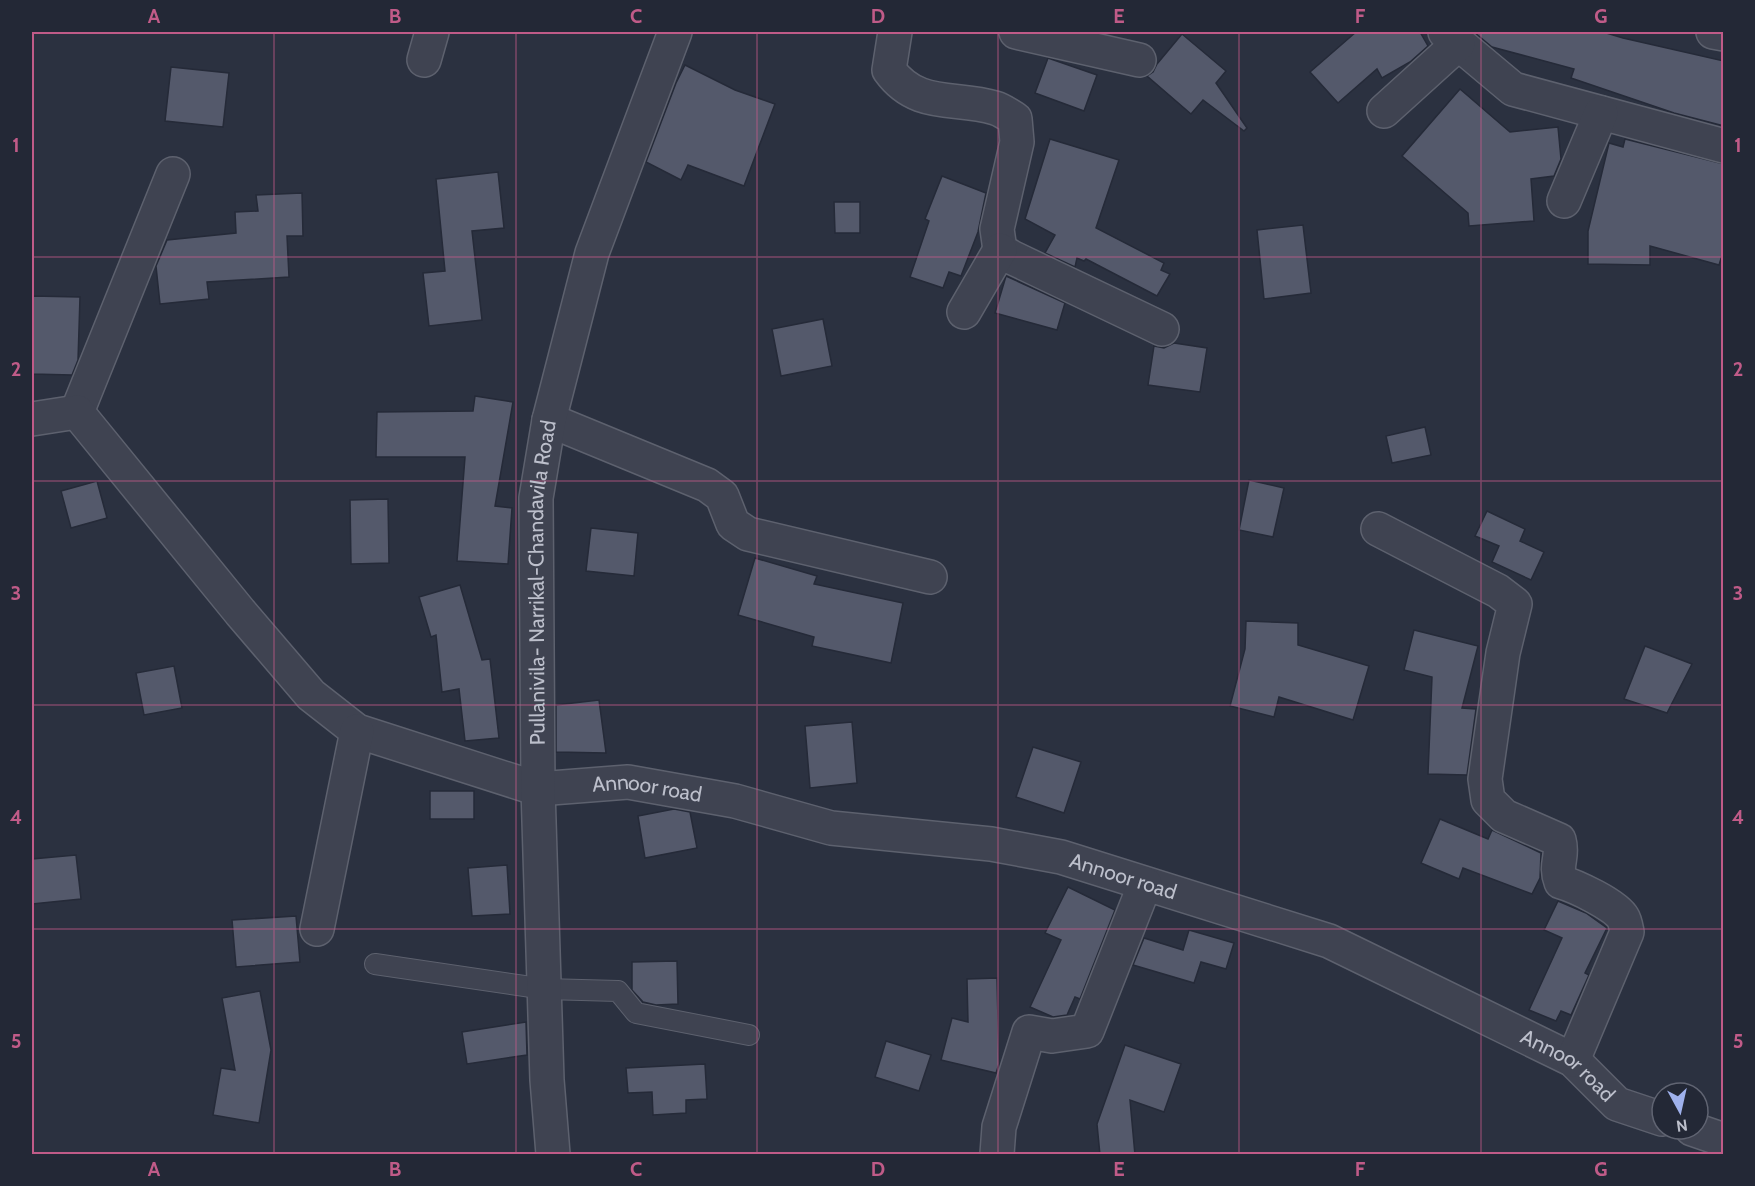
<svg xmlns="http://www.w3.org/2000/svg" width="1755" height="1186" font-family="Cabin,sans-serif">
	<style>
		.building { fill: #54596b; stroke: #252a38; stroke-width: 1.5 }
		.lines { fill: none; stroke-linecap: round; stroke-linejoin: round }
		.service-casing { stroke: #5d616e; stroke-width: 22 }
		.minor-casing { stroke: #5d616e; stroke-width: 36 }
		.tertiary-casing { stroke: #5d616e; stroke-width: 36 }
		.service { stroke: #3f4351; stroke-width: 20 }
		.minor { stroke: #3f4351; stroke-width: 33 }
		.tertiary { stroke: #3f4351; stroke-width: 33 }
		.grid { fill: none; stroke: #c05b88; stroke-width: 1.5; stroke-opacity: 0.55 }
		.labels { text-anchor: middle; stroke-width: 6; stroke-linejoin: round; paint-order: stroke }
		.street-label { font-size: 21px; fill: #bcbfcb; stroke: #232836 }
		.neatline { fill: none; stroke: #c05b88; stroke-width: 2 }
		.grid-label { font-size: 20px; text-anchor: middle; font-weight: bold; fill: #c05b88 }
	</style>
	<rect width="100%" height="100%" fill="#2b3140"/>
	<g class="building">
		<polygon points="1356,32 1420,32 1428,46 1410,62 1382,78 1377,69 1338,103 1310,72"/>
		<polygon points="1474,32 1603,32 1623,38 1724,61 1724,126 1674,113 1571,78 1574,69 1492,47"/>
		<polygon points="1182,34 1226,71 1216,83 1247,128 1244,131 1203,100 1191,114 1147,76 1153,72 1157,64"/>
		<polygon points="1048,58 1097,75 1084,111 1035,93"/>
		<polygon points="685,65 735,90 775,104 744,186 688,165 681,180 646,162 676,83"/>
		<polygon points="171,67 229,73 223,127 165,121"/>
		<polygon points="1460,89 1510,132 1558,127 1561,159 1554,176 1531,179 1534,221 1469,226 1468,213 1402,156"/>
		<polygon points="1050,139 1119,160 1096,228 1164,263 1161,270 1170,274 1157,296 1086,259 1084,261 1077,258 1075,267 1045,253 1055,235 1025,219"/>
		<polygon points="1625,139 1724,164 1724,249 1719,265 1650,246 1650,265 1588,264 1588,231 1609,143 1623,147"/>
		<polygon points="498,172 504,228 472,231 482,320 429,326 423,273 445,271 436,179"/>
		<polygon points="942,176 986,193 978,232 961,276 949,272 943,288 910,277 929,221 925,219"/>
		<polygon points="302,193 303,236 287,236 289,277 207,282 209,299 160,304 156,266 167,240 236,233 235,212 258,211 256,195"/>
		<polygon points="834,202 860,202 860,233 835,233"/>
		<polygon points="1303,225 1311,293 1264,299 1257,230"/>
		<polygon points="1006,276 1065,303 1057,330 995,313"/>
		<polygon points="32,296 80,297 78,360 72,375 32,374"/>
		<polygon points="823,319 832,366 781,376 772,329"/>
		<polygon points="1174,343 1207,348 1200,392 1148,385 1154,346 1164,348"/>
		<polygon points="475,396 513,402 495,506 512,508 508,564 457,561 465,457 376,457 377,412 473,411"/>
		<polygon points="1425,427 1431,455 1392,463 1386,436"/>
		<polygon points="1249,480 1284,488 1273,537 1239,530"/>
		<polygon points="97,481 107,518 71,528 61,491"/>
		<polygon points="388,499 389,563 351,564 350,500"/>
		<polygon points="1487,511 1525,529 1520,541 1544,552 1531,580 1492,562 1499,546 1475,536"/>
		<polygon points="591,528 638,533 634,576 586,571"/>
		<polygon points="755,558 817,576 814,584 903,603 891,663 812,646 814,637 738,615"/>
		<polygon points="460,585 482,660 490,659 499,738 465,741 459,689 442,692 436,635 431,637 419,597"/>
		<polygon points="1246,621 1298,623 1298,645 1369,666 1353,720 1279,697 1274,717 1230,706 1245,649"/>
		<polygon points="1414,630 1478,646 1462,708 1476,709 1467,775 1428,774 1432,677 1404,670"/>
		<polygon points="1645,646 1692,664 1667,713 1624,699"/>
		<polygon points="174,666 182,708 144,715 136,673"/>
		<polygon points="599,700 606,753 556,752 556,705"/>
		<polygon points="852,722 857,783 810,788 805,726"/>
		<polygon points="1033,747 1081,762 1064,813 1016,797"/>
		<rect x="430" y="791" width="44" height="28"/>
		<polygon points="674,809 690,812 697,848 645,858 638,816"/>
		<polygon points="1440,819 1488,839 1492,830 1541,853 1540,878 1532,894 1463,868 1459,879 1421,863"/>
		<polygon points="76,855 81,899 32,904 32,859"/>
		<polygon points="507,865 510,914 472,916 468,868"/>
		<polygon points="1068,887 1115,910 1080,999 1075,997 1067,1015 1053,1017 1030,1007 1061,940 1045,933"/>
		<polygon points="1558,901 1586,913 1607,928 1585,973 1589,975 1571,1015 1561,1011 1556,1021 1529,1010 1562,938 1544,930"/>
		<polygon points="296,916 300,962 236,967 232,920"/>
		<polygon points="1189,930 1234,943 1226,969 1201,962 1194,983 1133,965 1144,938 1183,950"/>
		<polygon points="677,961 678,1004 656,1005 643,1002 632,990 632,962"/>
		<polygon points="997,978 999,1064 996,1073 941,1060 952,1018 968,1022 967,979"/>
		<polygon points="260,991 271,1050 259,1123 213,1115 221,1068 235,1070 222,998"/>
		<polygon points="526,1022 527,1055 467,1064 462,1032"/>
		<polygon points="886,1041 931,1055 919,1091 875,1077"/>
		<polygon points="1125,1045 1181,1064 1164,1112 1130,1100 1135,1155 1100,1155 1097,1124"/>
		<polygon points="705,1064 707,1099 686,1100 686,1113 653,1115 652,1092 628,1093 626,1068"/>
	</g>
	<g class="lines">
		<defs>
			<polyline id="service" points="375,964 545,989 618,991 636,1013 749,1035"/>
			<g id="minor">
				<path d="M895,32L889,70C917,109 954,96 995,108C1002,110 1009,115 1015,119L1017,142L997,229L1000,250L1011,257L1162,329"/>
				<polyline points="1016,32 1139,60"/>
				<polyline points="1445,32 1513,89 1724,146"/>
				<polyline points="1713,32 1724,34"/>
				<polyline points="424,60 432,32"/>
				<polyline points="1384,111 1458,44"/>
				<polyline points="1564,201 1601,113"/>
				<polyline points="964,312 1000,250"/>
				<polyline points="77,412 173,174"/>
				<path id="s1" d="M32,419L77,412L240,612L311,695L357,731L538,789L628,782L735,801L831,828L991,844L1061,857L1329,941L1573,1060L1617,1104L1662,1119"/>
				<polyline points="549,420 707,485 722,496 733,524 748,534 930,577"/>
				<path d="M1378,529L1498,591L1515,604L1503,653L1485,779L1488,800L1504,816L1559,840C1564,858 1554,863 1561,882C1575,886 1616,905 1623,918C1625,921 1626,927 1627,932L1573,1060"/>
				<polyline points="317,929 357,731"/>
				<polyline points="1692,1129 1724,1140"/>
				<polyline points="997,1154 999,1127 1029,1032 1052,1036 1087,1031 1145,884"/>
			</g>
			<g id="tertiary">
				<path id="s2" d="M553,1154L547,1080L538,789L536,498L549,420L592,253L675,32"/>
			</g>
		</defs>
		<use href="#service" class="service-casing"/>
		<use href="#minor" class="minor-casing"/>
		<use href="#tertiary" class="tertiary-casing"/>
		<use href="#service" class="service"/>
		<use href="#minor" class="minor"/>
		<use href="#tertiary" class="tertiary"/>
	</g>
	<path class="grid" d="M274,32V1154M516,32V1154M757,32V1154M998,32V1154M1239,32V1154M1481,32V1154M32,257H1724M32,481H1724M32,705H1724M32,929H1724"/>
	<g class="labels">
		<g class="street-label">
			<text dy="7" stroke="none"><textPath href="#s2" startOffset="572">Pullanivila- Narrikal-Chandavila Road</textPath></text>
			<text dy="7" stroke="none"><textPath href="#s1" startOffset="771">Annoor road</textPath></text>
			<text dy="7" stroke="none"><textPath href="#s1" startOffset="1257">Annoor road</textPath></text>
			<text dy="7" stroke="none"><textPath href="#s1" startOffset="1743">Annoor road</textPath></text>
		</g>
	</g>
	<rect width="1755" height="1186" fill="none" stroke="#232836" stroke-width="66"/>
	<g transform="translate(1680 1111) rotate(172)"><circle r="28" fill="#232836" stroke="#606472" stroke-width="1.5"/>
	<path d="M0-4.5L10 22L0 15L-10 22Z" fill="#9fb1ec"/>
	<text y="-9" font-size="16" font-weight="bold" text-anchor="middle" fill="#bcbfcb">N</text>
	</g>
	<rect x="33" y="33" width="1689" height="1120" class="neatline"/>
	<g class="grid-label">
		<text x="154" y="23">A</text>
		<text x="395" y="23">B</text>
		<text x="636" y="23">C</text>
		<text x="878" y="23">D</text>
		<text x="1119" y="23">E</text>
		<text x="1360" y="23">F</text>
		<text x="1601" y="23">G</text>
		<text x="16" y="152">1</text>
		<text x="1738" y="152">1</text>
		<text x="16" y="376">2</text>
		<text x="1738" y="376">2</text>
		<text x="16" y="600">3</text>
		<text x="1738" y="600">3</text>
		<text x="16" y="824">4</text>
		<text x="1738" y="824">4</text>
		<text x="16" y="1048">5</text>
		<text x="1738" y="1048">5</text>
		<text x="154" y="1176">A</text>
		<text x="395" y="1176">B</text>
		<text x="636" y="1176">C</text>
		<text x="878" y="1176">D</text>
		<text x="1119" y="1176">E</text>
		<text x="1360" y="1176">F</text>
		<text x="1601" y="1176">G</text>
	</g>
</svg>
